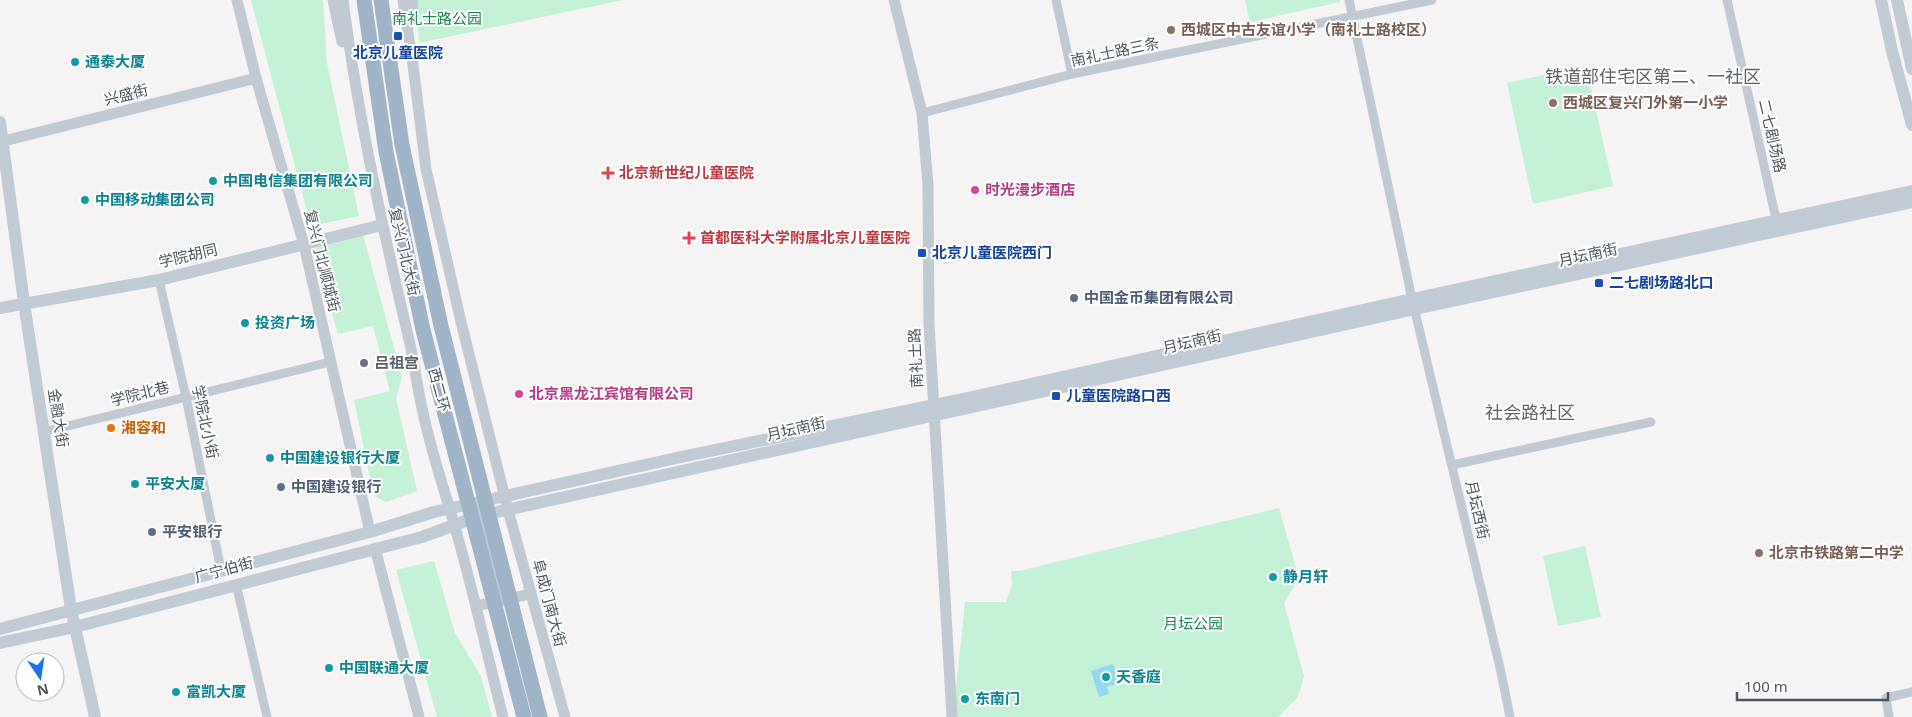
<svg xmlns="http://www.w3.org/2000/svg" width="1912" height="717" font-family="'Noto Sans','Noto Sans SC',sans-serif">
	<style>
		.green { fill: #c3f1d5 }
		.water { fill: #90daee }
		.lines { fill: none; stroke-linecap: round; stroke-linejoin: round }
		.minor { stroke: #c1cad2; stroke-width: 9 }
		.tertiary { stroke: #c1cad2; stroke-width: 11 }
		.secondary { stroke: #c1cbd6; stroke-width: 12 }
		.trunk { stroke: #9fb4c9; stroke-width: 15 }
		.education-dot { fill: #8d6e63; stroke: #fff; stroke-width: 2 }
		.transit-dot { fill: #1a4fb4; stroke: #fff; stroke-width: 2 }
		.culture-dot { fill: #0f9aa8; stroke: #fff; stroke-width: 2 }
		.health-dot { fill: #e0444e; stroke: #fff; stroke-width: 2 }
		.hotel-dot { fill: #d1479c; stroke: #fff; stroke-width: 2 }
		.service-dot { fill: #5c6f8a; stroke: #fff; stroke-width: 2 }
		.worship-dot { fill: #6b7280; stroke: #fff; stroke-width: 2 }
		.food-dot { fill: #e8710a; stroke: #fff; stroke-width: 2 }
		.labels { text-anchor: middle; stroke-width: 4; stroke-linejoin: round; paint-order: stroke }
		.park-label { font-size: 15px; fill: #17864f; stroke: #fff }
		.education-label { font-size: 15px; font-weight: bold; fill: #785e54; stroke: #fff; text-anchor: start }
		.street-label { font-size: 15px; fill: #4a5661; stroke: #fff }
		.transit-label { font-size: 15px; font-weight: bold; fill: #164399; stroke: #fff; text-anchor: start }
		.culture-label { font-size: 15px; font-weight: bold; fill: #0d838f; stroke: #fff; text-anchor: start }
		.health-label { font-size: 15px; font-weight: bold; fill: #be3a42; stroke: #fff; text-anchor: start }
		.hotel-label { font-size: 15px; font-weight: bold; fill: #b23c85; stroke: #fff; text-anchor: start }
		.service-label { font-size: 15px; font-weight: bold; fill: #4e5e75; stroke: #fff; text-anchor: start }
		.worship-label { font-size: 15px; font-weight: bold; fill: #5b616d; stroke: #fff; text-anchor: start }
		.food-label { font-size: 15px; font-weight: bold; fill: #c56008; stroke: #fff; text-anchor: start }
		.quarter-label { font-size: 18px; fill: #5f6368; stroke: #fff }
	</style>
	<rect width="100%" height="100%" fill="#f5f3f3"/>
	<g class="green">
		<polygon points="251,0 323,0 327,63 359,216 311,226"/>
		<polygon points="416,0 623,0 419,43"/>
		<polygon points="1245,0 1340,0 1340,2 1250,22"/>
		<polygon points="1586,66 1613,186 1533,204 1507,83"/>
		<polygon points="363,235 402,377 396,398 417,491 386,502 374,496 354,400 390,391 373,326 338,334 313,249"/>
		<polygon points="1279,508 1299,578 1284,603 1304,676 1298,697 1278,717 957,717 955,699 965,602 1006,602 1012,584 1011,571 1019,571"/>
		<polygon points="1585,546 1601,617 1558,626 1543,556"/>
		<polygon points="434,561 455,633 481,676 492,717 437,717 396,570"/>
	</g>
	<polygon class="water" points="1113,664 1119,683 1107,687 1109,694 1099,697 1091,671"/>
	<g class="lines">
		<g class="minor">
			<polyline points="1056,0 1072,74"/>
			<polyline points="1349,0 1412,299 1501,672 1510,717"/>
			<polyline points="1727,0 1776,219"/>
			<polyline points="922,113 1072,74 1432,0"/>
			<polyline points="159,280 186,397 221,570"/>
			<polyline points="43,432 330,362"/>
			<polyline points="1452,465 1651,422"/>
			<polyline points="236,584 267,717"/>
			<polyline points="1889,717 1886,698 1912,692"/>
		</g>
		<g class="tertiary">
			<polyline points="237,0 256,78 304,245 370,532"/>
			<polyline points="333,0 342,42"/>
			<path d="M343,0C358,117 383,230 410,344C414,364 417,384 421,403C429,445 443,486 455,527C473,590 487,654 503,717"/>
			<polyline points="403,0 413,65 426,169 461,322 508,510 565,717"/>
			<polyline points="412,0 413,19"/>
			<polyline points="894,0 922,113 928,185 929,324 952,717"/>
			<polyline points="0,142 256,78"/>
			<polyline points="476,503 503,600"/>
			<polyline points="375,548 419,717"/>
			<polyline points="476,606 530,594"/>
		</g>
		<g class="secondary">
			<polyline points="1881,0 1892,51 1912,125"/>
			<polyline points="1897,0 1912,69"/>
			<polyline points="0,122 24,303 71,609 95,717"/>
			<polyline points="0,308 159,280 382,225"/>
			<polyline points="0,629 370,532 434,512 505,496 681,457 964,399 1403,301 1912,191"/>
			<polyline points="0,643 75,627 422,537 479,516 1415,309 1912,202"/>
		</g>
		<g class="trunk">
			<polyline points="364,0 386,152 423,330 524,717"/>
			<polyline points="381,0 402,145 441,326 540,717"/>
		</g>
	</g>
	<g class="education-dot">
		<circle cx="1171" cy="30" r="5"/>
		<circle cx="1553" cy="103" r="5"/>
		<circle cx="1759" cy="553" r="5"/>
	</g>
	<g class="transit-dot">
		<rect x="393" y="31" width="10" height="10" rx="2.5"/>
		<rect x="917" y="248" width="10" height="10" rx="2.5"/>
		<rect x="1594" y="278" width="10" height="10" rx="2.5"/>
		<rect x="1051" y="391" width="10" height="10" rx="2.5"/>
	</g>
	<g class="culture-dot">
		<circle cx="75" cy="62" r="5"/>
		<circle cx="213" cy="181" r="5"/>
		<circle cx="85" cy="200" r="5"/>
		<circle cx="245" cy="323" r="5"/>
		<circle cx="270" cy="458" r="5"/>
		<circle cx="135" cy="484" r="5"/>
		<circle cx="1273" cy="577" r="5"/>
		<circle cx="329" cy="668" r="5"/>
		<circle cx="1106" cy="677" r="5"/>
		<circle cx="176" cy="692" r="5"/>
		<circle cx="965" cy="699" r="5"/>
	</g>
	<g class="health-dot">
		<path d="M605.5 165.5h5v5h5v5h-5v5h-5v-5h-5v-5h5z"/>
		<path d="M686.5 230.5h5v5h5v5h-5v5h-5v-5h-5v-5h5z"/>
	</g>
	<g class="hotel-dot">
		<circle cx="975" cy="190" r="5"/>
		<circle cx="519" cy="394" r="5"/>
	</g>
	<g class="service-dot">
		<circle cx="1074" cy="298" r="5"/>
		<circle cx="281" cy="487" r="5"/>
		<circle cx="152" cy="532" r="5"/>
	</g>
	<circle class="worship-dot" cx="364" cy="363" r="5"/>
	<circle class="food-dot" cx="111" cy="428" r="5"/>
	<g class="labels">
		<g class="park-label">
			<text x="437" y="24">南礼士路公园</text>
			<text x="1193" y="629">月坛公园</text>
		</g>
		<g class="education-label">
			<text x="1181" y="35">西城区中古友谊小学（南礼士路校区）</text>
			<text x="1563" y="108">西城区复兴门外第一小学</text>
			<text x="1769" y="558">北京市铁路第二中学</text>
		</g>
		<g class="street-label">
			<text transform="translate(1115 52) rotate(-12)" y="5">南礼士路三条</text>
			<text transform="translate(126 95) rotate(-14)" y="5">兴盛街</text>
			<text transform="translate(1772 136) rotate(77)" y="5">二七剧场路</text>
			<text transform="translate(404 252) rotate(77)" y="5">复兴门北大街</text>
			<text transform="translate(1588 255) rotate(-12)" y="5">月坛南街</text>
			<text transform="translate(188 256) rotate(-13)" y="5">学院胡同</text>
			<text transform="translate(322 261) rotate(76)" y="5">复兴门北顺城街</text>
			<text transform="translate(1192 342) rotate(-13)" y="5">月坛南街</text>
			<text transform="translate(916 358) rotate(-93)" y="5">南礼士路</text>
			<text transform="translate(439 390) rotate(75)" y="5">西二环</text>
			<text transform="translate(140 394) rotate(-14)" y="5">学院北巷</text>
			<text transform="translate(58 418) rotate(81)" y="5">金融大街</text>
			<text transform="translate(205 422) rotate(78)" y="5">学院北小街</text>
			<text transform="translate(796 429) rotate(-13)" y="5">月坛南街</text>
			<text transform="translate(1477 510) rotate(77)" y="5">月坛西街</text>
			<text transform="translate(224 570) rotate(-15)" y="5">广宁伯街</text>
			<text transform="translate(549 603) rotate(75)" y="5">阜成门南大街</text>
		</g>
		<g class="transit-label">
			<text x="398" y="58" text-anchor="middle">北京儿童医院</text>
			<text x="932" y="258">北京儿童医院西门</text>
			<text x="1609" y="288">二七剧场路北口</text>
			<text x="1066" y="401">儿童医院路口西</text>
		</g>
		<g class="culture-label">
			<text x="85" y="67">通泰大厦</text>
			<text x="223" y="186">中国电信集团有限公司</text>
			<text x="95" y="205">中国移动集团公司</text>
			<text x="255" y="328">投资广场</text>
			<text x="280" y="463">中国建设银行大厦</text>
			<text x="145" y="489">平安大厦</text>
			<text x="1283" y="582">静月轩</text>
			<text x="339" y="673">中国联通大厦</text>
			<text x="1116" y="682">天香庭</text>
			<text x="186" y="697">富凯大厦</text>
			<text x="975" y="704">东南门</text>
		</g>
		<g class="health-label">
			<text x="619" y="178">北京新世纪儿童医院</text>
			<text x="700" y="243">首都医科大学附属北京儿童医院</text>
		</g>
		<g class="hotel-label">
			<text x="985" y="195">时光漫步酒店</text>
			<text x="529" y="399">北京黑龙江宾馆有限公司</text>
		</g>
		<g class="service-label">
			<text x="1084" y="303">中国金币集团有限公司</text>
			<text x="291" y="492">中国建设银行</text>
			<text x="162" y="537">平安银行</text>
		</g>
		<g class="worship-label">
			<text x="374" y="368">吕祖宫</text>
		</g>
		<g class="food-label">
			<text x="121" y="433">湘容和</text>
		</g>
		<g class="quarter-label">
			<text x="1653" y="83">铁道部住宅区第二、一社区</text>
			<text x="1530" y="419">社会路社区</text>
		</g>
	</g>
	<g transform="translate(40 677) rotate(167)"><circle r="24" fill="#ffffff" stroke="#b7bbc0"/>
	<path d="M0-4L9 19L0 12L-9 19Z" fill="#1a73e8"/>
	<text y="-8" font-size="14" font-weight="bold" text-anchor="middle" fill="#4a5661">N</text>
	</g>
	<path d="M1737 692v8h151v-8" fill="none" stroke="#4a5661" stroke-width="2.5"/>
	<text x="1744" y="692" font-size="15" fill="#4a5661" stroke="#ffffff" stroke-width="4" paint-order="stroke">100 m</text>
</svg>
